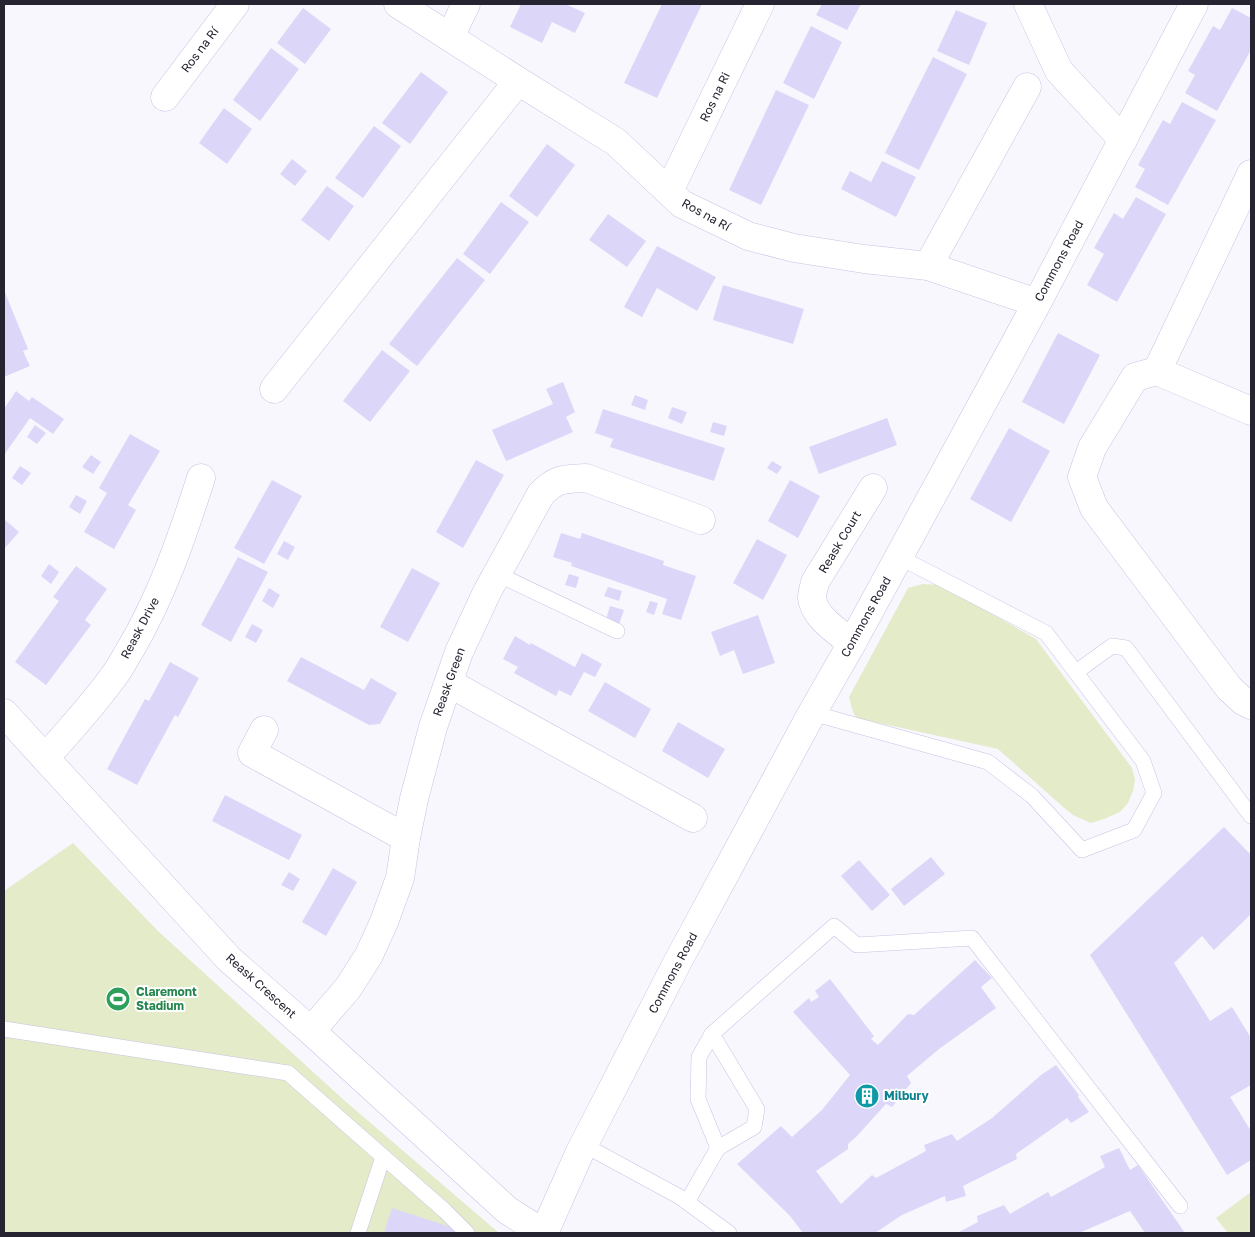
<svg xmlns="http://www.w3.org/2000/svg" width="1255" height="1237" font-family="'Golos Text',sans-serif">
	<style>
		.green { fill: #e4ebc9 }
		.building { fill: #dcd7f8 }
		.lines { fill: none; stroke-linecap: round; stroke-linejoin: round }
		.service-casing { stroke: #c8c3e4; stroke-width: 16 }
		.minor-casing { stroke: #c8c3e4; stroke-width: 29 }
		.tertiary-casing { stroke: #c8c3e4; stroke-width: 29 }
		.service { stroke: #fff; stroke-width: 15 }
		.minor { stroke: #fff; stroke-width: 28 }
		.tertiary { stroke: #fff; stroke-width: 28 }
		.labels { text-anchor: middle; stroke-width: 4; stroke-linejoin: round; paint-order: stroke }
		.street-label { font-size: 12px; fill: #262430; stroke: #fff }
		.leisure-label { font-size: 12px; font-weight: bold; fill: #27864d; stroke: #fff; text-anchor: start }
		.culture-label { font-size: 12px; font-weight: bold; fill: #0d838f; stroke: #fff; text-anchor: start }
	</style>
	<rect width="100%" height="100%" fill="#f8f7fe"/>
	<g class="green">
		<polygon points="923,584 941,585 1036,639 1132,768 1135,779 1133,791 1128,803 1120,812 1104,819 1091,823 1073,815 1062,806 998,749 856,718 852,709 849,697 908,588"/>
		<polygon points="73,843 159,932 345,1101 499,1233 4,1233 4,891"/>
		<polygon points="1251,1192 1251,1233 1228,1233 1216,1218"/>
	</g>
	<g class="building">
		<polygon points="521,4 565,4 585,13 575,33 552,22 542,43 510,27"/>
		<polygon points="662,4 702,4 657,98 624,83"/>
		<polygon points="822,4 861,4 847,30 816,15"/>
		<polygon points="303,8 331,29 305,64 277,43"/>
		<polygon points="1232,8 1251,18 1251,50 1217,111 1185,93 1195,75 1188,71 1213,26 1220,30"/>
		<polygon points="956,10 987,23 969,65 937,51"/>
		<polygon points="811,26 842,42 814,99 783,83"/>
		<polygon points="271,48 299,69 260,121 233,100"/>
		<polygon points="933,57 967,74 919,170 885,153"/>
		<polygon points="421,72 448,92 410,144 382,123"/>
		<polygon points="776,90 809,105 761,205 729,190"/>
		<polygon points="1182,102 1216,120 1168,205 1135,187 1145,169 1138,165 1163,120 1170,124"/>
		<polygon points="224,108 252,129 227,164 199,143"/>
		<polygon points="374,126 401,146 363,198 335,178"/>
		<polygon points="547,144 575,165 537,217 509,196"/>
		<polygon points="292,159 307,171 295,186 280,174"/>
		<polygon points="882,161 916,177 896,217 841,189 850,171 871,182"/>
		<polygon points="327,186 354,206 329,241 301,220"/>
		<polygon points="1136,197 1166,214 1117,302 1087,285 1104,254 1094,248 1114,213 1123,219"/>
		<polygon points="501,202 529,222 490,274 463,254"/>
		<polygon points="608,214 646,241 627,267 589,240"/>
		<polygon points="657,246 716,277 697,311 657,288 642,317 624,307"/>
		<polygon points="457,258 485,280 417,366 389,344"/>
		<polygon points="723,285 804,309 793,344 713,320"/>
		<polygon points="4,290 28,349 23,351 30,366 4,377"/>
		<polygon points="1058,333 1100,355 1064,424 1022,402"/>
		<polygon points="382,350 410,371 370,422 343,401"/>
		<polygon points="563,382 575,412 566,417 573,432 506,461 492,430 553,404 546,389"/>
		<polygon points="16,391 29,401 32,397 64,419 53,434 30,418 4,455 4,409"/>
		<polygon points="635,395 648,400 645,410 631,405"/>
		<polygon points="672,407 687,412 682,424 668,418"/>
		<polygon points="603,409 725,448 714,481 610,447 613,439 595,433"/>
		<polygon points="887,418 897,445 819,474 809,447"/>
		<polygon points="713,422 727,426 724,436 710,432"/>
		<polygon points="35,425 46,433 37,444 27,437"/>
		<polygon points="1009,428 1050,451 1011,522 970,499"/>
		<polygon points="130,434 160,451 128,505 136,510 114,549 84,532 107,493 99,488"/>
		<polygon points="91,455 101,462 93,474 82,467"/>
		<polygon points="476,460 504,475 463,548 436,532"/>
		<polygon points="772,461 782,467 777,474 767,468"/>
		<polygon points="20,466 31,473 22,485 12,478"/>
		<polygon points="272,480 302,496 264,564 234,548"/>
		<polygon points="790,480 820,496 798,538 768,521"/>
		<polygon points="76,495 87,501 80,514 69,507"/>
		<polygon points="4,519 19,532 4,549"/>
		<polygon points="561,533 580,539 582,533 664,561 663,565 696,576 681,620 662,614 667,599 571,566 572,563 553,557"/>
		<polygon points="757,539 787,555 763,600 733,583"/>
		<polygon points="284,541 295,547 288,560 277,554"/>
		<polygon points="238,557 268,572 231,642 201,625"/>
		<polygon points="49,564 59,572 51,584 41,576"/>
		<polygon points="76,566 107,589 85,620 91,625 46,685 15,662 59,601 53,597"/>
		<polygon points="412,568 440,583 408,642 380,627"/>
		<polygon points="569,574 579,577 576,588 565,585"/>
		<polygon points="608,587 622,591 619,601 604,596"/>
		<polygon points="269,588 280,595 273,608 262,601"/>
		<polygon points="650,601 658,603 654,615 646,612"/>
		<polygon points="610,606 624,610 618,627 605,623"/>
		<polygon points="758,615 775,663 743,674 734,650 720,656 711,632"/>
		<polygon points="252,624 263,630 256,643 245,637"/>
		<polygon points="515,636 530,645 531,643 575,667 582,653 602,664 595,677 584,672 571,696 559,690 556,696 514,673 518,667 503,659"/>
		<polygon points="301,657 364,690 371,678 397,693 380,724 369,725 287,681"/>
		<polygon points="170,662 199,678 178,717 175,715 137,785 107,769 145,699 149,701"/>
		<polygon points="605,682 651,709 635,738 588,711"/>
		<polygon points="678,722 725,749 708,778 662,751"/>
		<polygon points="225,795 302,835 289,860 212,821"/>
		<polygon points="1224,827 1251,855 1251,914 1214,950 1202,936 1174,963 1210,1021 1232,1007 1251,1038 1251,1085 1230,1097 1251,1131 1251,1160 1227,1175 1090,955"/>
		<polygon points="931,857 945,874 904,906 891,889"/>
		<polygon points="859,860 890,895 872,911 841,876"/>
		<polygon points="333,868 357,882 326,936 302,922"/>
		<polygon points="289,872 300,879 293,891 281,885"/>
		<polygon points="975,960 992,978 981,987 996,1008 939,1049 907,1076 911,1083 892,1107 886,1104 857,1136 848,1144 848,1149 816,1171 841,1204 872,1175 876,1178 926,1151 924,1145 952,1134 957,1141 992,1118 1041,1075 1056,1065 1079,1095 1078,1097 1089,1112 1071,1123 1067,1118 1016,1154 1017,1159 963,1186 966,1196 946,1202 945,1196 902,1215 875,1233 803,1233 790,1216 737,1164 781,1126 792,1137 822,1110 850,1075 793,1012 809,998 811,1002 819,997 815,991 830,979 874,1036 871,1039 878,1045 908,1014 914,1015"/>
		<polygon points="1119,1148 1130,1170 1138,1165 1185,1233 1145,1233 1130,1211 1079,1233 957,1233 978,1222 977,1216 1004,1205 1010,1214 1048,1192 1051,1197 1105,1167 1100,1156"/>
		<polygon points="392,1208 460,1230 459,1233 384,1233"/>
	</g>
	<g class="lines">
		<defs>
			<g id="service">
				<polyline points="497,574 617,631"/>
				<polyline points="1076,672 1112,646 1126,648 1251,816"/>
				<polyline points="812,713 988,762 1032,796 1082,850 1134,830 1154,793 1143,761 1046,633 899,557"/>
				<polyline points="4,1029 288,1073 445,1211 467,1233"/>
				<polyline points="712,1034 699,1057 698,1099 718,1148"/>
				<polyline points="584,1145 680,1197 729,1233"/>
				<polyline points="687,1202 718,1148 754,1127 757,1109 712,1034 834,926 857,945 972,938 1180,1206"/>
				<polyline points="358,1233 383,1157"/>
			</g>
			<g id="minor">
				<polyline points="398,4 518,81 616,142 682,204 748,236 794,248 864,259 928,266 1037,303"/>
				<polyline points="1028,4 1059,71 1123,140"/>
				<polyline points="450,37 466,4"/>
				<polyline points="165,97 235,4"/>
				<polyline points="669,191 760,4"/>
				<polyline points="928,266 1027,87"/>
				<polyline points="1157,371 1251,174"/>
				<polyline points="274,389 518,81"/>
				<polyline points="1251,411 1157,371 1135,377 1092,448 1082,477 1094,508 1229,688 1243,701 1251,705"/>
				<path d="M852,643C838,632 814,617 812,598C812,593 814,587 815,582L873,488"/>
				<polyline points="449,683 693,818"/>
				<polyline points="4,713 229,959 311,1031 507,1210 543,1233"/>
				<polyline points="264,730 252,753 406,838"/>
				<path d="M45,758C69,731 95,703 116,673C121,666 125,658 130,650C162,596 182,537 201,478"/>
				<path d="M311,1031L348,988L369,955L384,922L400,878L406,838L414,799L433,727L459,652L487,592L541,494C557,478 564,479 586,478L701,520"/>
			</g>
			<polyline id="tertiary" points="544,1233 580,1152 677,963 812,713 852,643 1037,303 1194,4"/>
		</defs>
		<use href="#service" class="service-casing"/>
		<use href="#minor" class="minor-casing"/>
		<use href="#tertiary" class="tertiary-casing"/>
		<use href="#service" class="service"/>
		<use href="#minor" class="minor"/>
		<use href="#tertiary" class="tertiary"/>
	</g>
	<defs>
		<symbol id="stadium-disc" viewBox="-11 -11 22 22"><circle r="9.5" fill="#2e9e5b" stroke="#fff"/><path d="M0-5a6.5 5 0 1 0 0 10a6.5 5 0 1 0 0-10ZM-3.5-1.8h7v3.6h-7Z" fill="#fff"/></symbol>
		<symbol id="building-disc" viewBox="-11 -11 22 22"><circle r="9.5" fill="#0f9aa8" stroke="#fff"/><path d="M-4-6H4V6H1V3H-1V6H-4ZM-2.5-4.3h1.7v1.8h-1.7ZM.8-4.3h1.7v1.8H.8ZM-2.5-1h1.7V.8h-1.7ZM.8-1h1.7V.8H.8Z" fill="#fff"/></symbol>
	</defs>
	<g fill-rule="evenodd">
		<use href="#stadium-disc" x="104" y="985" width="28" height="28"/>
		<use href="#building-disc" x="853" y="1082" width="28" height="28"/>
	</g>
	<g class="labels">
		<g class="street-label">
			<text transform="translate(200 50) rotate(-53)" y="4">Ros na Rí</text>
			<text transform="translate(715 97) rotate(-64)" y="4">Ros na Ri</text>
			<text transform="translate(706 215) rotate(29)" y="4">Ros na Rí</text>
			<text transform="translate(1059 261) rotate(-62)" y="4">Commons Road</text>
			<text transform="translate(840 542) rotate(-59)" y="4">Reask Court</text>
			<text transform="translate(866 617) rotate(-61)" y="4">Commons Road</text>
			<text transform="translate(140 628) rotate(-62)" y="4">Reask Drive</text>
			<text transform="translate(449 682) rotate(-70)" y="4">Reask Green</text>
			<text transform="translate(673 973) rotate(-62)" y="4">Commons Road</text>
			<text transform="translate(261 986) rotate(42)" y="4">Reask Crescent</text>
		</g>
		<g class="leisure-label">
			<text x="136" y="996">Claremont<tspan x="136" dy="14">Stadium</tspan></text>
		</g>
		<g class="culture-label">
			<text x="884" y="1100">Milbury</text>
		</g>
	</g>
	<rect width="1255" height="1237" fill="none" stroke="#262430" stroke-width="10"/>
</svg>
